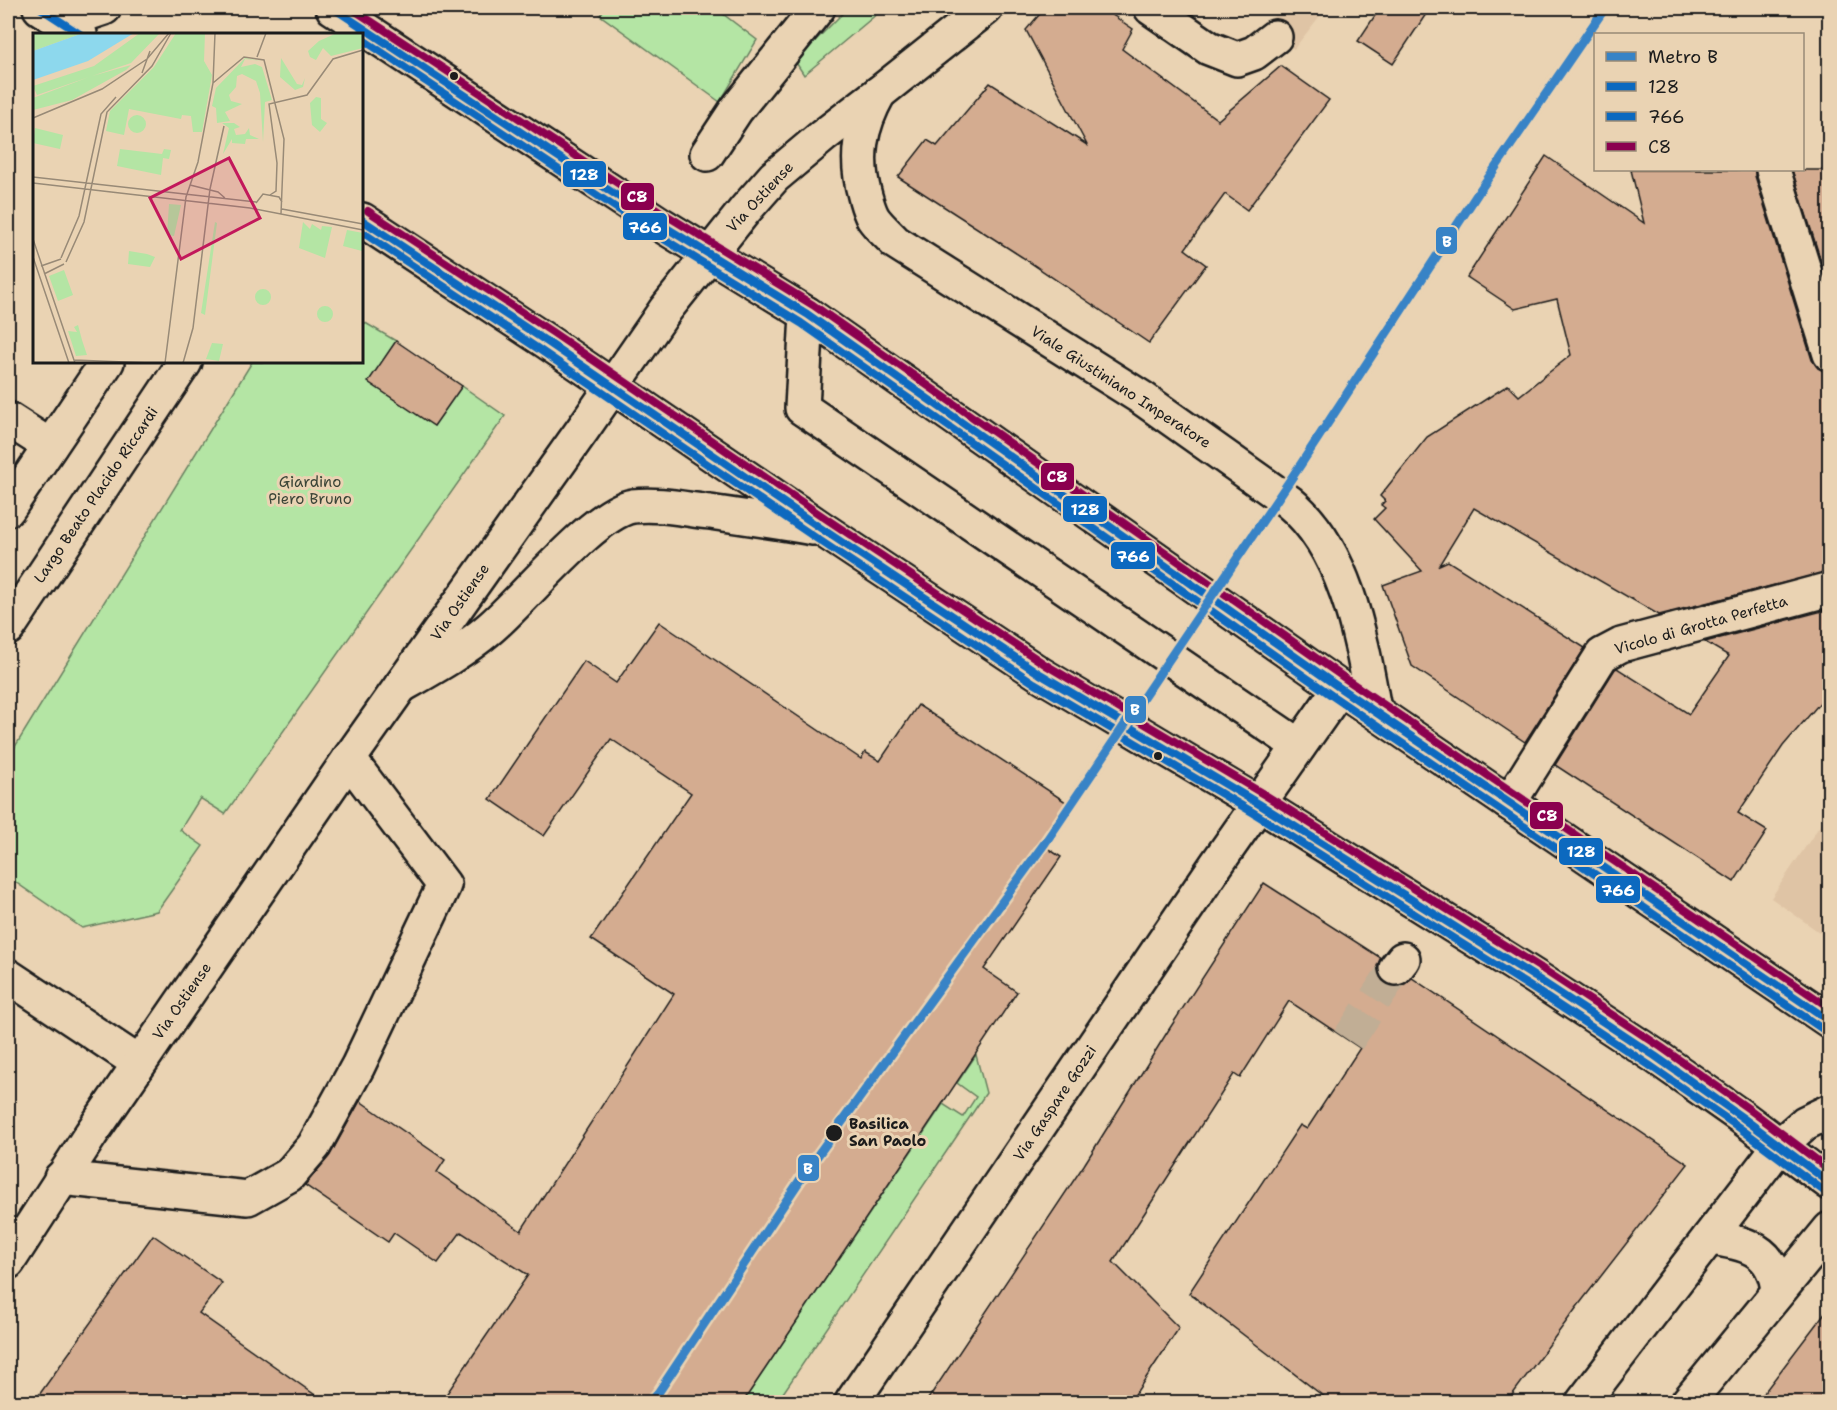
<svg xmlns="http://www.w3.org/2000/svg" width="1837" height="1410" font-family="'Shantell Sans',sans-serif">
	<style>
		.built { fill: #dfc4a5 }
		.green { fill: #b4e5a4; stroke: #688060; stroke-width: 1.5 }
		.building { fill: #d4ac90; stroke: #1c1c1c; stroke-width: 1.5 }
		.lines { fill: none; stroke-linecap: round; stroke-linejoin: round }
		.minor-tunnel { stroke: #c1ae95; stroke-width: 33; stroke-dasharray: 33 16; stroke-linecap: butt }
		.minor-casing { stroke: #1c1c1c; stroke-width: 38 }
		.major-casing { stroke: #1c1c1c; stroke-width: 38 }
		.minor { stroke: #ead3b3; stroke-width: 33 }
		.major { stroke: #ead3b3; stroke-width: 33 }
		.bus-1-casing { stroke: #ead3b3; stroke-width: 12 }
		.bus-2-casing { stroke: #ead3b3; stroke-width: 12 }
		.bus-3-casing { stroke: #ead3b3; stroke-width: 12 }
		.bus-1 { stroke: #0c69bf; stroke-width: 8 }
		.bus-2 { stroke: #0c69bf; stroke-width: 8 }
		.bus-3 { stroke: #8b004f; stroke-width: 8 }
		.metro-1-casing { stroke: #ead3b3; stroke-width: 14 }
		.metro-1 { stroke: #3783c6; stroke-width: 9 }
		.bus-dot { fill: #1c1c1c; stroke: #ead3b3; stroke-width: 2 }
		.labels { text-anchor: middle; stroke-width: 6; stroke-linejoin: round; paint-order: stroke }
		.street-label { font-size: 15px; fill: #1c1c1c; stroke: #ead3b3 }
		.park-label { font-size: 15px; fill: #3a4437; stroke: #ead3b3 }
		.stop-label { font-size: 15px; font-weight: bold; fill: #1c1c1c; stroke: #ead3b3; text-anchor: start }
		.inset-road { fill: none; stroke: #988a77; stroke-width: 1.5 }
		.view { fill: #c2185b; fill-opacity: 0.15; stroke: #c2185b; stroke-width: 3 }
		.inset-edge { fill: none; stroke: #1c1c1c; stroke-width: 3 }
		.line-badge { stroke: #ead3b3; stroke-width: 2 }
		.badge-label { font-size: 16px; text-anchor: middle; font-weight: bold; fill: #fff }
	</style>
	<rect width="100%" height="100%" fill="#ead3b3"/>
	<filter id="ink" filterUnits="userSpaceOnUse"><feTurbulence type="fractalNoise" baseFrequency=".0167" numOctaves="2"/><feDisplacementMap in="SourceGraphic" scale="12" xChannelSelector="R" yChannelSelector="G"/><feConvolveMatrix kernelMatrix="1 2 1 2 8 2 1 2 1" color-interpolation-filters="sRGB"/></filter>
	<g filter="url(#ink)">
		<g class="built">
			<polygon points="1282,8 1326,8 1294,49 1275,37 1265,26"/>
			<polygon points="1829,812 1829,939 1771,898"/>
		</g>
		<g class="green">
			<polygon points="605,8 715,8 757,40 720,102 600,15"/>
			<polygon points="848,8 884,8 804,75 795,61"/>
			<polygon points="362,321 396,341 369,382 434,426 462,386 505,416 225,814 200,798 180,830 203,846 157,911 82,928 8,877 8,758 252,362 362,362"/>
			<polygon points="976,1055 986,1093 777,1402 743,1402 943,1104 963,1117 976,1097 957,1083"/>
		</g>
		<g class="building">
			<polygon points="1045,8 1102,8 1133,29 1122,49 1218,120 1281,66 1329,100 1247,210 1225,194 1185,249 1206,265 1149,343 1022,257 898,177 927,140 937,146 990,83 1087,145 1026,30"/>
			<polygon points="1380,8 1430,8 1393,64 1358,41"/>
			<polygon points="1546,156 1644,223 1631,170 1755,170 1755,176 1812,360 1818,368 1830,372 1830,571 1659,615 1474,508 1439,565 1448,561 1585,648 1525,742 1412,666 1383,585 1422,571 1374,519 1385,508 1381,505 1385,501 1380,496 1427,437 1508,385 1519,396 1571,355 1557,299 1515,309 1467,277"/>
			<polygon points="1792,170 1830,170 1830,289"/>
			<polygon points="396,341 462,386 434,426 368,382"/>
			<polygon points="1830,609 1830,691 1783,746 1738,813 1767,831 1734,882 1555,765 1615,669 1617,668 1689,714 1729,656 1705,642"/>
			<polygon points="659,622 861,759 865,752 880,761 918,705 1075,808 1047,848 1061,857 984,969 1017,992 743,1402 441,1402 528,1275 461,1232 438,1263 394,1233 388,1242 305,1185 330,1155 360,1101 445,1160 437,1172 521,1231 674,994 591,939 691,793 611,739 544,836 490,799 584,661 616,683"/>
			<polygon points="1264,883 1381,958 1377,966 1378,974 1385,983 1394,987 1402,986 1412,978 1688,1164 1577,1307 1507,1402 1331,1402 1189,1293 1300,1125 1307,1129 1360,1048 1289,1001 1240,1078 1234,1074 1113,1262 1179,1328 1130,1402 926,1402 1084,1165 1168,1031"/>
			<polygon points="153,1235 222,1283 199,1313 325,1402 34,1402"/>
			<polygon points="1830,1306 1830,1402 1757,1402"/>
		</g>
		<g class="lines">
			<polyline class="minor-tunnel" points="1348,1040 1396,968"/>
			<defs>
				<g id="minor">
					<polyline points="40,8 80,34"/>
					<polyline points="333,8 660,224 807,314 1340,688 1830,1021"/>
					<polyline points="1151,8 1209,48 1237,59 1254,53 1275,37"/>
					<polyline points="62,22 104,8"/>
					<path d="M879,93C860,127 854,157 865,196C867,203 869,211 873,218C879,227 888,234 895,242L1142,398L1289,502C1347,550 1361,639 1374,709"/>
					<polyline points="707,154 736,110 818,8"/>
					<polyline points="1773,170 1830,354"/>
					<polyline points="362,220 546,341 822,529 1040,674 1259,804 1535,977 1655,1056 1743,1118 1830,1183"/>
					<polyline points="807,314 802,408 1299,746"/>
					<polyline points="8,419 50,446"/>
					<polyline points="8,509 107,362"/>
					<polyline points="8,628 185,362"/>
					<path d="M401,686C431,669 462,652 489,629C522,602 594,512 633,506C658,503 684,509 710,512C744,517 779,522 813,528"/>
					<polyline points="1509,803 1602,655 1621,645 1830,589"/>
					<polyline points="1396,968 1403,959"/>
					<polyline points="8,976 139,1063"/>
					<polyline points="61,1178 248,1198 289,1175 314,1146 358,1066 444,885 349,759"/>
					<path d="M1709,1238C1745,1242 1774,1249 1778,1291"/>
					<polyline points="852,1402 1216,865 1340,688"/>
					<polyline points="1583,1402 1780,1145 1805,1123 1830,1111"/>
					<polyline points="1688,1402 1830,1229"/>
				</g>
				<polyline id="major" points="8,1262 91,1134 349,759 583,429 666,309 745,210 774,177 823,136 879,93 986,8"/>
			</defs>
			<use href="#minor" class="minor-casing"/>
			<use href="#major" class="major-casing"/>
			<use href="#minor" class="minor"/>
			<use href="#major" class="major"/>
			<defs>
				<g id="bus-1">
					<polyline points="40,8 80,34"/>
					<polyline points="333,8 660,224 807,314 1340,688 1830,1021"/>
					<polyline points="362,220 546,341 822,529 1040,674 1259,804 1535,977 1655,1056 1743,1118 1830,1183"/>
				</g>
				<g id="bus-2">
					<polyline points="362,39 654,233 801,323 1334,697 1824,1030"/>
					<polyline points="362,232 540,350 816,538 1034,683 1254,813 1529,986 1649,1065 1737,1126 1824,1191"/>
				</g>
				<g id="bus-3">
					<polyline points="351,8 666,215 813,305 1346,679 1830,1008"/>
					<polyline points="368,211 552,332 828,520 1046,665 1265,795 1541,968 1661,1047 1749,1109 1830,1170"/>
				</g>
			</defs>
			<use href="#bus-1" class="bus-1-casing"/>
			<use href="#bus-2" class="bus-2-casing"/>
			<use href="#bus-3" class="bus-3-casing"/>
			<use href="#bus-1" class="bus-1"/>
			<use href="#bus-2" class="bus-2"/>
			<use href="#bus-3" class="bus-3"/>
			<defs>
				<polyline id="metro-1" points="652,1402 804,1174 1045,843 1301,464 1480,190 1605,8"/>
			</defs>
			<use href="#metro-1" class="metro-1-casing"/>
			<use href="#metro-1" class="metro-1"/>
		</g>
	</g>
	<g class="bus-dot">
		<circle cx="454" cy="76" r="5"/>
		<circle cx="1158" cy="756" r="5"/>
		<circle cx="834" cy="1133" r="9"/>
	</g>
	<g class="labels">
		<g class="street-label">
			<text transform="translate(760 197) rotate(-47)" y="5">Via Ostiense</text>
			<text transform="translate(1121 387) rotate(33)" y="5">Viale Giustiniano Imperatore</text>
			<text transform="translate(96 495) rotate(-56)" y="5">Largo Beato Placido Riccardi</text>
			<text transform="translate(460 602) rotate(-55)" y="5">Via Ostiense</text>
			<text transform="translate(1701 625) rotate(-16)" y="5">Vicolo di Grotta Perfetta</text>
			<text transform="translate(182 1001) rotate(-55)" y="5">Via Ostiense</text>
			<text transform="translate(1055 1103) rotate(-56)" y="5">Via Gaspare Gozzi</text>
		</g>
		<g class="park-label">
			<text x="310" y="487">Giardino<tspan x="310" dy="17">Piero Bruno</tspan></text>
		</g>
		<g class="stop-label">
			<text x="849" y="1129">Basilica<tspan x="849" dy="17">San Paolo</tspan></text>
		</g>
	</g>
	<g transform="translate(33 33)">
		<rect width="330" height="330" fill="#ead3b3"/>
		<path d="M0,0H50L0,18ZM107,0H127L98,30L59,43L98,32L93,37L39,67L0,77V65L56,44L4,62L0,53L61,33ZM143,0H172L171,28L179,42L169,99H160L158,83L149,82L148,86L96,76L91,102L73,98L77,78L121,34ZM304,0H330V15L298,23L290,15L283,27L277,24L275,18L286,8ZM212,25L229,28L212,26L208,34L222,31L229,34L239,67L232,69L230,109L227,60L223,48L209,41L204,43L203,54L196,62L198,68L209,71L192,79L197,88L184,90L183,75L179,73L183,55ZM248,25L264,51L269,52L272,45L270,54L262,57L247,44ZM283,64L288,65V86L294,90L287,99L279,92L277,70ZM95 91a9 9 0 1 1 18 0a9 9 0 1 1-18 0ZM201,90L207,94L201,96L203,102L212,101L216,95L217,102L226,106H213L212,111L199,110V106L190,121L196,95L189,90ZM2,95L30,102L27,116L0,110ZM87,116L129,121L131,116L138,117L136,126L130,125L128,142L84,133ZM136,171L148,172L141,203L134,202ZM182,189L184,190L172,282L168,280ZM270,189L277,196L279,191L288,197L289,193L299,194L292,225L266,215ZM314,197L330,200L329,218L310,213ZM96,218L114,221L122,224L117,234L95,231ZM31,237L40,262L25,268L16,243ZM222 264a8 8 0 1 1 16 0a8 8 0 1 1-16 0ZM284 281a8 8 0 1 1 16 0a8 8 0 1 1-16 0ZM45,292L49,307L54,322L43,323L35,298L44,299L41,294ZM179,310L190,311L186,328L173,326Z" fill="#b4e5a4"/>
		<path d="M50,0H101L55,28L0,47V18Z" fill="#8dd8ed"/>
		<path class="inset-road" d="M224,24L233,0M109,40L117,18M180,50L211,24L231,27L251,106L248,181M0,85L69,56L114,26L136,0M0,144L223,169M0,150L217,175L330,197M157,152L185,159L192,165M237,162L243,158L244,130L236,71L274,62L300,26L330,17M223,170L230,161L246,164L249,169M249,176L330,191M0,206L42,330M0,224L36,330M28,225L46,183L68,81L83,64M33,229L51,189L74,79L119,33L138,0M8,233L28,226M11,241L31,231M41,327L118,330M132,330L153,164L165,129L180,50L182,0M150,330L160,295L177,156L191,93"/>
		<path class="view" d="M196,125L227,185L148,226L117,165Z"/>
		<rect width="330" height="330" class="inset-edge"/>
	</g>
	<g class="line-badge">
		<rect x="562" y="160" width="45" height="28" rx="6" fill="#0c69bf"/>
		<rect x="620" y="182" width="35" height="29" rx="6" fill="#8b004f"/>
		<rect x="622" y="212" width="46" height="29" rx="6" fill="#0c69bf"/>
		<rect x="1435" y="226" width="23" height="29" rx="6" fill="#3783c6"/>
		<rect x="1040" y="462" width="35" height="29" rx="6" fill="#8b004f"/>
		<rect x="1062" y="495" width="46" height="28" rx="6" fill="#0c69bf"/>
		<rect x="1110" y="541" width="46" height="29" rx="6" fill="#0c69bf"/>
		<rect x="1124" y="695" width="23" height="29" rx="6" fill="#3783c6"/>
		<rect x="1529" y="801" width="35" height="29" rx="6" fill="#8b004f"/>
		<rect x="1558" y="837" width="46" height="29" rx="6" fill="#0c69bf"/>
		<rect x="1595" y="875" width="46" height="29" rx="6" fill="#0c69bf"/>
		<rect x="797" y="1154" width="23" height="28" rx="6" fill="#3783c6"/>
	</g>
	<g class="badge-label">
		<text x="584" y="180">128</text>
		<text x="637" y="202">C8</text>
		<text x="645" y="233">766</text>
		<text x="1447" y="247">B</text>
		<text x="1057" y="482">C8</text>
		<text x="1085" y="515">128</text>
		<text x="1133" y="562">766</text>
		<text x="1135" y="715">B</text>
		<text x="1547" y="821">C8</text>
		<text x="1581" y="857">128</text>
		<text x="1618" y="896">766</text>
		<text x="808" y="1174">B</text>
	</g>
	<rect width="1837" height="1410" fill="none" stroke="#ead3b3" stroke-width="30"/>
	<rect x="15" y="15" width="1807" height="1380" fill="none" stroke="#1c1c1c" stroke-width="2" filter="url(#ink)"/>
	<rect x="1594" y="33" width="210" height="138" fill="#ead3b3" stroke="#988a77" stroke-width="1.5"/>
	<rect x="1606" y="52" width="30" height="9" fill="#3783c6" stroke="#988a77" stroke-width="1.5"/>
	<text x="1648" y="63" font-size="18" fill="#1c1c1c">Metro B</text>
	<rect x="1606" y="82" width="30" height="9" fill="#0c69bf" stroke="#988a77" stroke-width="1.5"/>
	<text x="1648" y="93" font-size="18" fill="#1c1c1c">128</text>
	<rect x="1606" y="112" width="30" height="9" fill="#0c69bf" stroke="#988a77" stroke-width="1.5"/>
	<text x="1648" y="123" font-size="18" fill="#1c1c1c">766</text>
	<rect x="1606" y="142" width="30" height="9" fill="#8b004f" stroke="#988a77" stroke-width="1.5"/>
	<text x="1648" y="153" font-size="18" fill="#1c1c1c">C8</text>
</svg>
